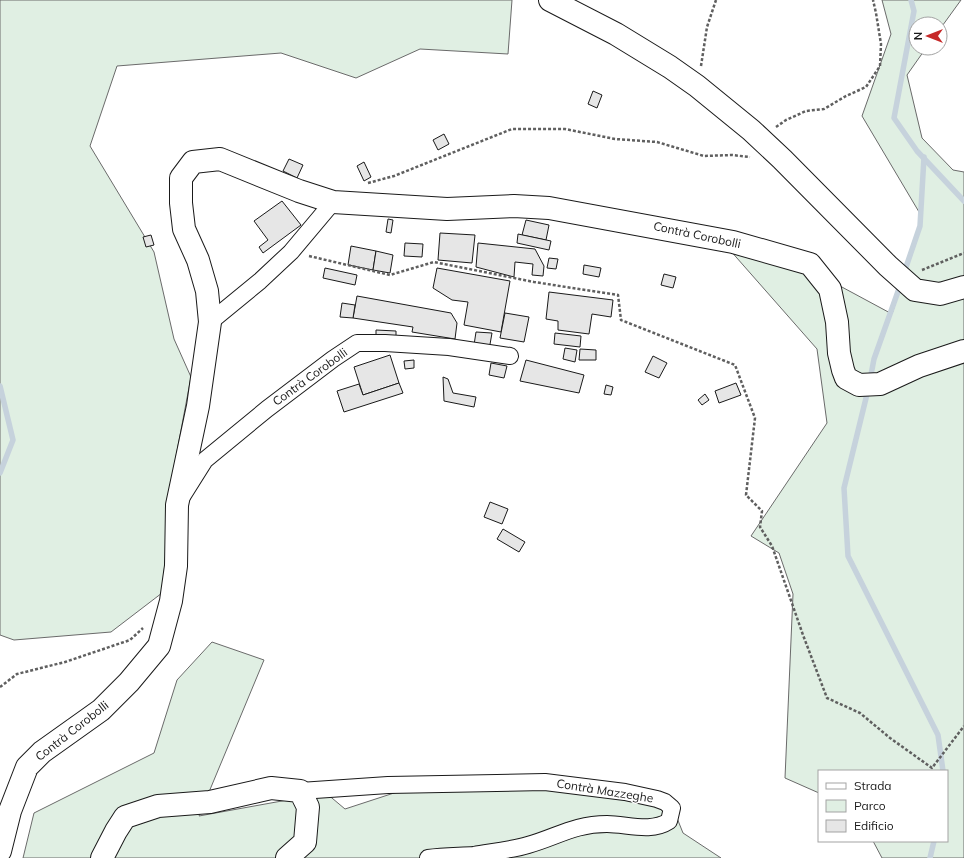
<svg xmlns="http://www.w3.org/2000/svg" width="964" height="858" font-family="Mulish,sans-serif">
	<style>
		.green { fill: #e0efe3; stroke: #6a6a6a }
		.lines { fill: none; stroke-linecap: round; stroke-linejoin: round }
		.stream { stroke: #c6d2dc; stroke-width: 5.5 }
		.building { fill: #e6e6e6; stroke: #1a1a1a }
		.street-casing { stroke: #1a1a1a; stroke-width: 18 }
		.secondary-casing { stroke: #1a1a1a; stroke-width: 24 }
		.path { stroke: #5f5f5f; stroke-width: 2.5; stroke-dasharray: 3 2; stroke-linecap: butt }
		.street { stroke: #fff; stroke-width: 16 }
		.secondary { stroke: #fff; stroke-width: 22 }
		.labels { text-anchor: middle; stroke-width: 3; stroke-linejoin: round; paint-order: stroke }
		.street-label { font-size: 12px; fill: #1a1a1a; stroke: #fff }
	</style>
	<rect width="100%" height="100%" fill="#fff"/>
	<g class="green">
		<polygon points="0,0 512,0 508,54 420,49 356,78 281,53 117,66 90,146 154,252 174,339 191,377 168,499 167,542 162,593 111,632 14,640 0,635"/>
		<polygon points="882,0 961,0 940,29 940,24 916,24 916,48 926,48 907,75 922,138 953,170 964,172 964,858 882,858 873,841 947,841 947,771 819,771 819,793 785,778 793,594 779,553 751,536 827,423 817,349 729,249 801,265 892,314 922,217 862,116 891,34"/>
		<polygon points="212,642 264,660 199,816 326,793 345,809 397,792 541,788 671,803 683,833 721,858 23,858 34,813 154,753 177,680"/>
	</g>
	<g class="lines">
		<g class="stream">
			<polyline points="911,0 914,11 894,118 917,151 964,201"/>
			<polyline points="904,273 920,226 924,157"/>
			<polyline points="870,380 874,359 901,283"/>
			<polyline points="0,386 13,440 0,473"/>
			<polyline points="868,390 844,488 848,556 938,735 943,771"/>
			<polyline points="930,858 934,841"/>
		</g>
	</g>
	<g class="building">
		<polygon points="593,91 602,95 597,108 588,104"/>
		<polygon points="444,134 449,144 438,150 433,140"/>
		<polygon points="289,159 303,165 297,178 283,171"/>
		<polygon points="364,162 371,177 364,181 357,166"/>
		<polygon points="282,201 301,225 263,253 259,247 268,240 254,221"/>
		<polygon points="388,219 393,220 391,233 386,232"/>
		<polygon points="526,220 549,225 546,240 522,235"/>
		<polygon points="440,233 475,235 472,263 438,260"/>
		<polygon points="518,234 551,241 549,250 517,243"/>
		<polygon points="151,235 154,245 146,247 143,237"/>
		<polygon points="405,243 423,244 422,257 404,256"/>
		<polygon points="478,243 535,249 544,266 543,276 532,275 533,264 515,262 514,277 476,267"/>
		<polygon points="351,246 376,251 373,270 348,265"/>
		<polygon points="376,251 393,255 390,273 373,270"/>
		<polygon points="549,258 558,259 556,269 547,268"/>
		<polygon points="584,265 601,268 599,277 583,274"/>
		<polygon points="325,268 357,275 355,285 323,278"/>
		<polygon points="437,268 510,281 501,332 464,325 468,302 452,300 433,288"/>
		<polygon points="664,274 676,277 673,288 661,285"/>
		<polygon points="549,292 613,300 611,317 592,314 589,334 558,330 558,321 546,319"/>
		<polygon points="357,296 451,313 457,323 455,339 412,332 413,327 353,318"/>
		<polygon points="342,303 355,305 353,318 340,317"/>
		<polygon points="505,313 529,317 524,342 500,338"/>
		<polygon points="376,330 396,331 396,337 376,335"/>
		<polygon points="476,332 492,333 489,350 474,345"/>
		<polygon points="555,333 581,336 580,347 554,344"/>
		<polygon points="565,348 577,350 575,362 563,359"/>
		<polygon points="580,349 596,350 596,360 579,360"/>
		<polygon points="390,355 399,383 363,395 354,367"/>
		<polygon points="653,356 667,363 659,378 645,372"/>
		<polygon points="414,360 414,368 405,369 404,361"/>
		<polygon points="526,360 584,375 579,393 520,381"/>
		<polygon points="491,363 507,366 504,378 489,375"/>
		<polygon points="443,377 448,379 453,393 476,397 474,407 444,401"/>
		<polygon points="399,383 403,393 344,412 337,391 359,384 363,395"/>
		<polygon points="736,383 741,395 719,403 715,391"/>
		<polygon points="606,385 613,387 611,395 604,394"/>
		<polygon points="705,394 709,400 702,405 698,400"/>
		<polygon points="490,502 508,509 502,524 484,517"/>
		<polygon points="503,529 525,542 519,552 497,539"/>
	</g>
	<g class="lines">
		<defs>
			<g id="street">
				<polyline points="210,322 260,281 291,252 333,202"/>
				<polyline points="183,495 205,460 267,409 333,359 357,343 385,343 449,347 510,356"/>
				<path d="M300,791L388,785L545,782L625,792L657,799L665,802L672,808L669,821C651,833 627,824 607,824C574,824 557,837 528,845C511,850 491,852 474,855C459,856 443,856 428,858"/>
			</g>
			<g id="secondary">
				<polyline points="550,0 616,34 670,67 697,86 751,130 782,159 888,266 915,290 940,294 964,287"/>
				<polyline points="0,851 10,811 27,767 42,752 101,710 129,682 159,646 171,601 176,566 177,505 198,406 210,322 207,291 198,260 184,229 181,203 181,178 193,162 220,159 299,191 333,202 447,209 514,206 549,208 733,242 810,264 830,289 837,322 839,353 843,370 846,378 859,385 880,384 919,366 964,351"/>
				<polyline points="102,858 116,831 125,817 158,806 210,802 271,788 300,791 308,807 305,842 287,858"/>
			</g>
		</defs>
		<use href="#street" class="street-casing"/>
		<use href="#secondary" class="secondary-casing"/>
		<g class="path">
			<polyline points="701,66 707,27 716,0"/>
			<polyline points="776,127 786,120 806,111 824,109 846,96 866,87 880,66 881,44 876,13 873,0"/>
			<polyline points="368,183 394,176 512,129 565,129 615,139 657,142 704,156 732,155 750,157"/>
			<polyline points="309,256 390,275 434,262 534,282 618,295 621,320 735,365 755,418 746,495 762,511 760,527 772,546 803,635 827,698 860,713 890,738 932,768 964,726"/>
			<polyline points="922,270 964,253"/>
			<polyline points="0,687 17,674 65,662 130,640 143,628"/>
		</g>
		<use href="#street" class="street"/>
		<use href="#secondary" class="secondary"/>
	</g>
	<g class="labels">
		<g class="street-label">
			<text transform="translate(697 235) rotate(12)" y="4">Contrà Corobolli</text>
			<text transform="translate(310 377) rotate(-36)" y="4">Contrà Corobolli</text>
			<text transform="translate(72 731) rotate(-38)" y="4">Contrà Corobolli</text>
			<text transform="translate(605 791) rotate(9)" y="4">Contrà Mazzeghe</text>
		</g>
	</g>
	<rect x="818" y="770" width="130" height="72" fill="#ffffff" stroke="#a3a3a3"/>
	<rect x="826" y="783" width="20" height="6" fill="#ffffff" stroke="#a3a3a3"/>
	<text x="854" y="790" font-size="12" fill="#1a1a1a">Strada</text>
	<rect x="826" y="800" width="20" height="12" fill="#e0efe3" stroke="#a3a3a3"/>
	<text x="854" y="810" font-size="12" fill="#1a1a1a">Parco</text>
	<rect x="826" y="820" width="20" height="12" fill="#e6e6e6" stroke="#a3a3a3"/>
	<text x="854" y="830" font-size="12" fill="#1a1a1a">Edificio</text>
	<g transform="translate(928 36) rotate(270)"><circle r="19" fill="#ffffff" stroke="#a3a3a3"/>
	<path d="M0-3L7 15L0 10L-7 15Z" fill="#c62828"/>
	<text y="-6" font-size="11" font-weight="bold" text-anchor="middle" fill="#1a1a1a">N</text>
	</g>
</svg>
